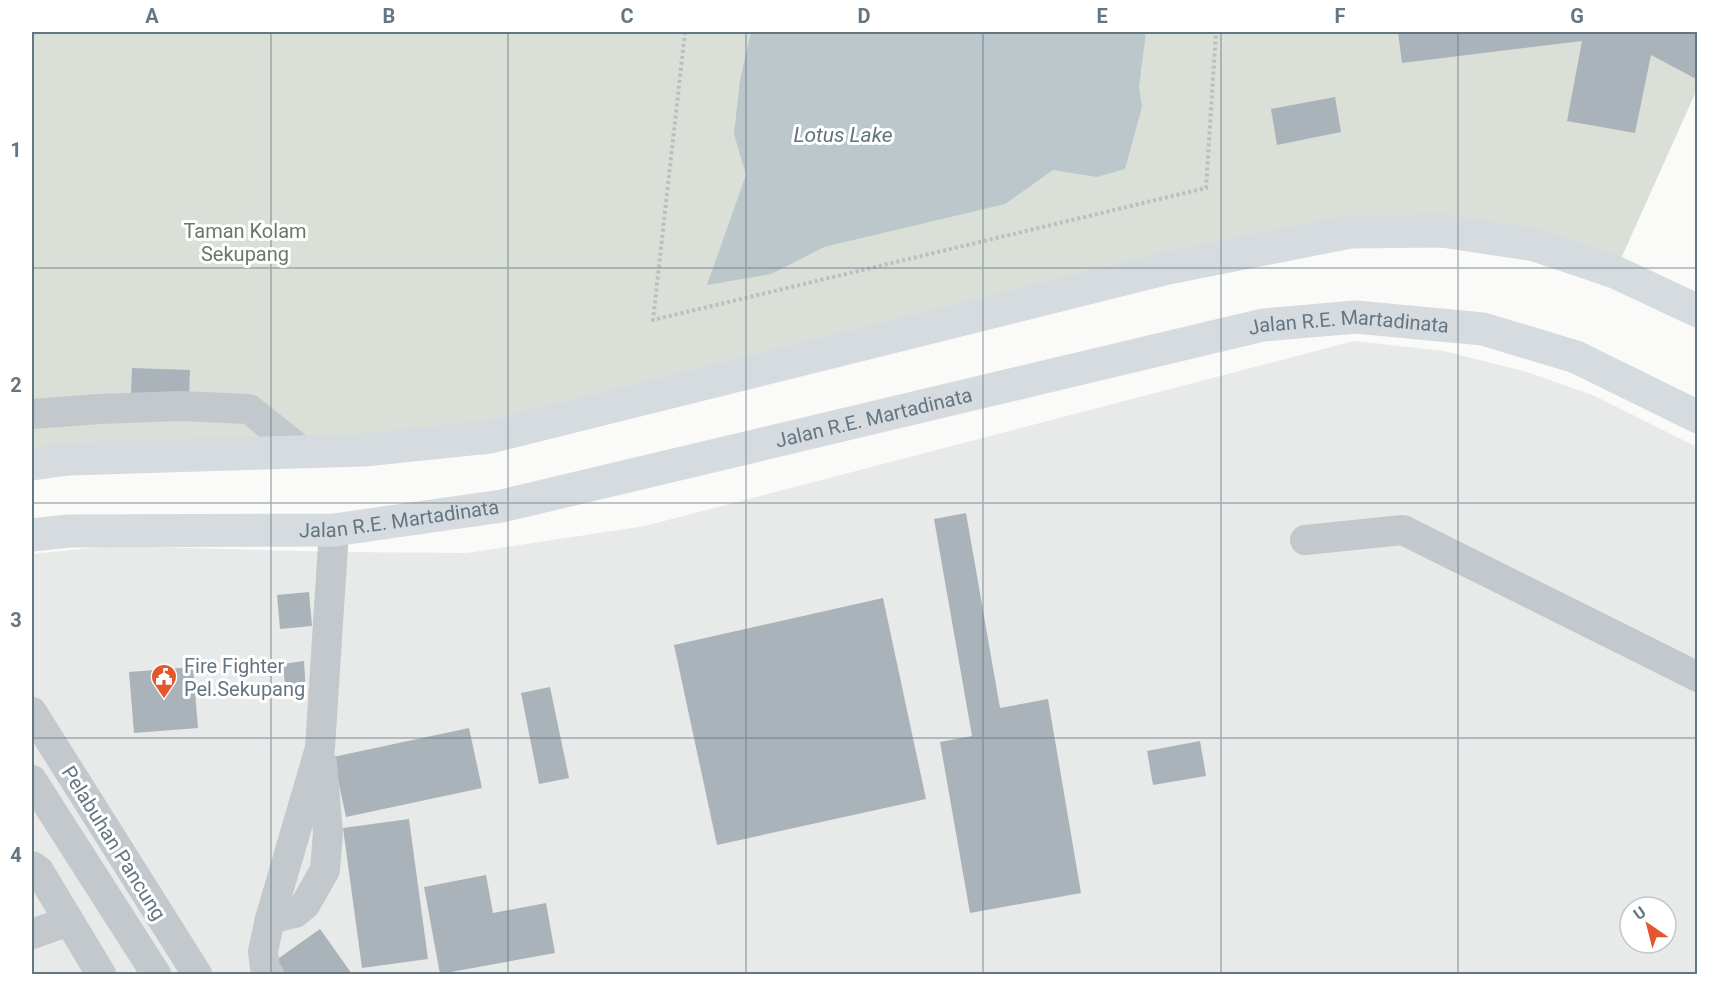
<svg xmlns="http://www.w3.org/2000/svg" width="1729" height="1006" font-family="Roboto,sans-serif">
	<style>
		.built { fill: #e8e9e9; fill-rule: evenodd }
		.green { fill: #dadfd7 }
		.water { fill: #bbc7cb }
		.building { fill: #aab3b9 }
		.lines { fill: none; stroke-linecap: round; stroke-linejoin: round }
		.path { stroke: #bbbfc2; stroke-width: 4; stroke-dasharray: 3 3; stroke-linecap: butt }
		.minor { stroke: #c3c8cc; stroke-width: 30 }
		.highway { stroke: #d6dbdf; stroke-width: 33 }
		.grid { fill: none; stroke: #657683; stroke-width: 1.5; stroke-opacity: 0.55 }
		.labels { text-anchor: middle; stroke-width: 6; stroke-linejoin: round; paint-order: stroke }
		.park-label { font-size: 20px; fill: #687a64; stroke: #fff }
		.street-label { font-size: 20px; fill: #657683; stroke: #fff }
		.poi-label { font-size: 20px; fill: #657683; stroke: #fff; text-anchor: start }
		.water-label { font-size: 21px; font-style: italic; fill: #60757c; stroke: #fff }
		.neatline { fill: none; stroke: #657683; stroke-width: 2 }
		.grid-label { font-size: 20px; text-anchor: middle; font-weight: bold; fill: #657683 }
	</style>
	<rect width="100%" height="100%" fill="#fafaf8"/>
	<path class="built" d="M1354,341L1444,351L1527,372L1595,396L1697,447V974H32V554L111,546L341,552L467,553L645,526ZM1630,907H1666V943H1630Z"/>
	<polygon class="green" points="32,32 1697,32 1698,87 1615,272 1350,232 490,437 32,464"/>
	<polygon class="water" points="751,32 1146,32 1139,87 1142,107 1125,169 1097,177 1053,170 1005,204 824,247 771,274 707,285 746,175 734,134 740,80"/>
	<g class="building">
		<polygon points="1398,32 1698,32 1698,80 1651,55 1635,133 1567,121 1582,41 1402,63"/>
		<polygon points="1335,97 1341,132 1277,145 1271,109"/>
		<polygon points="132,368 190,370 189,396 131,395"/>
		<polygon points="966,513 1000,708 1048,699 1081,893 970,913 940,742 972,736 934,519"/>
		<polygon points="309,592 312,626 280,629 277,595"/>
		<polygon points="883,598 926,799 717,845 674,645"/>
		<polygon points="304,661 306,694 286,695 283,664"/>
		<polygon points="193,667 198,728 134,733 129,672"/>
		<polygon points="550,687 569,778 539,784 521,693"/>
		<polygon points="469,728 482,788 346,817 333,757"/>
		<polygon points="1200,741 1206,776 1153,785 1147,751"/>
		<polygon points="409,819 428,959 362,968 343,828"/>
		<polygon points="486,875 493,913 546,903 555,953 440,974 424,887"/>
		<polygon points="320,929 352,974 280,974 272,963"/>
	</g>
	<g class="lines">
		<polyline class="path" points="685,32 653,320 1206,188 1216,32"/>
		<g class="minor">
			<polyline points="32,414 99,409 180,406 249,409 303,452"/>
			<polyline points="1305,540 1403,530 1698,677"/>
			<polyline points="32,712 197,974"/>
			<polyline points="32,780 156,974"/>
			<polyline points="32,866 39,871 101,974"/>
			<polyline points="270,919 295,913 305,905 325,870 328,833 322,763"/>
			<polyline points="32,934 69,921"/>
			<polyline points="269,974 265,968 263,951 270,919 320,748 334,530"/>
		</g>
		<g class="highway">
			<polyline points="32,464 68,459 364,450 490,437 1168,268 1350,232 1442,231 1535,245 1615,272 1698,311"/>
			<path id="s1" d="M32,535L68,531L334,530L502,506L1263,325L1356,317L1483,329L1576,357L1698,417"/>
		</g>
	</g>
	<path class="grid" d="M271,32V974M508,32V974M746,32V974M983,32V974M1221,32V974M1458,32V974M32,268H1698M32,503H1698M32,738H1698"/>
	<defs>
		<symbol id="civic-pin" viewBox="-11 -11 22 30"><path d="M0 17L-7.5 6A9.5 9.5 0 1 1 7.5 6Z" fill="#e4572e" stroke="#fff"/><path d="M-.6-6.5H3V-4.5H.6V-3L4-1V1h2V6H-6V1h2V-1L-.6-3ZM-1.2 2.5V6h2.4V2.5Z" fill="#fff"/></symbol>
	</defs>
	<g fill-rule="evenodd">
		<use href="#civic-pin" x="149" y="662" width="30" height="40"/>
	</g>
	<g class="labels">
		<g class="park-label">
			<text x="245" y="238">Taman Kolam<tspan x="245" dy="23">Sekupang</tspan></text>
		</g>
		<g class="street-label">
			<text dy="7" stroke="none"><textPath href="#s1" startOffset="1340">Jalan R.E. Martadinata</textPath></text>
			<text dy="7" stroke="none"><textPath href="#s1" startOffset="854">Jalan R.E. Martadinata</textPath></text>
			<text dy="7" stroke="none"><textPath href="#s1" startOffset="368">Jalan R.E. Martadinata</textPath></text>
			<text transform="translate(114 843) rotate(58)" y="7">Pelabuhan Pancung</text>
		</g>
		<g class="poi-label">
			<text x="184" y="673">Fire Fighter<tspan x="184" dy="23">Pel.Sekupang</tspan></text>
		</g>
		<g class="water-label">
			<text x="843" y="142">Lotus Lake</text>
		</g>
	</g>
	<rect width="1729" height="1006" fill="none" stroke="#ffffff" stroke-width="66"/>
	<g transform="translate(1648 925) rotate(325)"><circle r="28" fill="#ffffff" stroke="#c1c8cd" stroke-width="1.5"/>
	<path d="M0-4.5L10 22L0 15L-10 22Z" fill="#e4572e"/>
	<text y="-9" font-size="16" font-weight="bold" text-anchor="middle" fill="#657683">U</text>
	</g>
	<rect x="33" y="33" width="1663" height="940" class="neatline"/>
	<g class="grid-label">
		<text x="152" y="23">A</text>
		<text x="389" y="23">B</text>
		<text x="627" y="23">C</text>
		<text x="864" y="23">D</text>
		<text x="1102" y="23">E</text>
		<text x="1340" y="23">F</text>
		<text x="1577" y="23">G</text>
		<text x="16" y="157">1</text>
		<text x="16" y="392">2</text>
		<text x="16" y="627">3</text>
		<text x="16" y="862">4</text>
	</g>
</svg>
